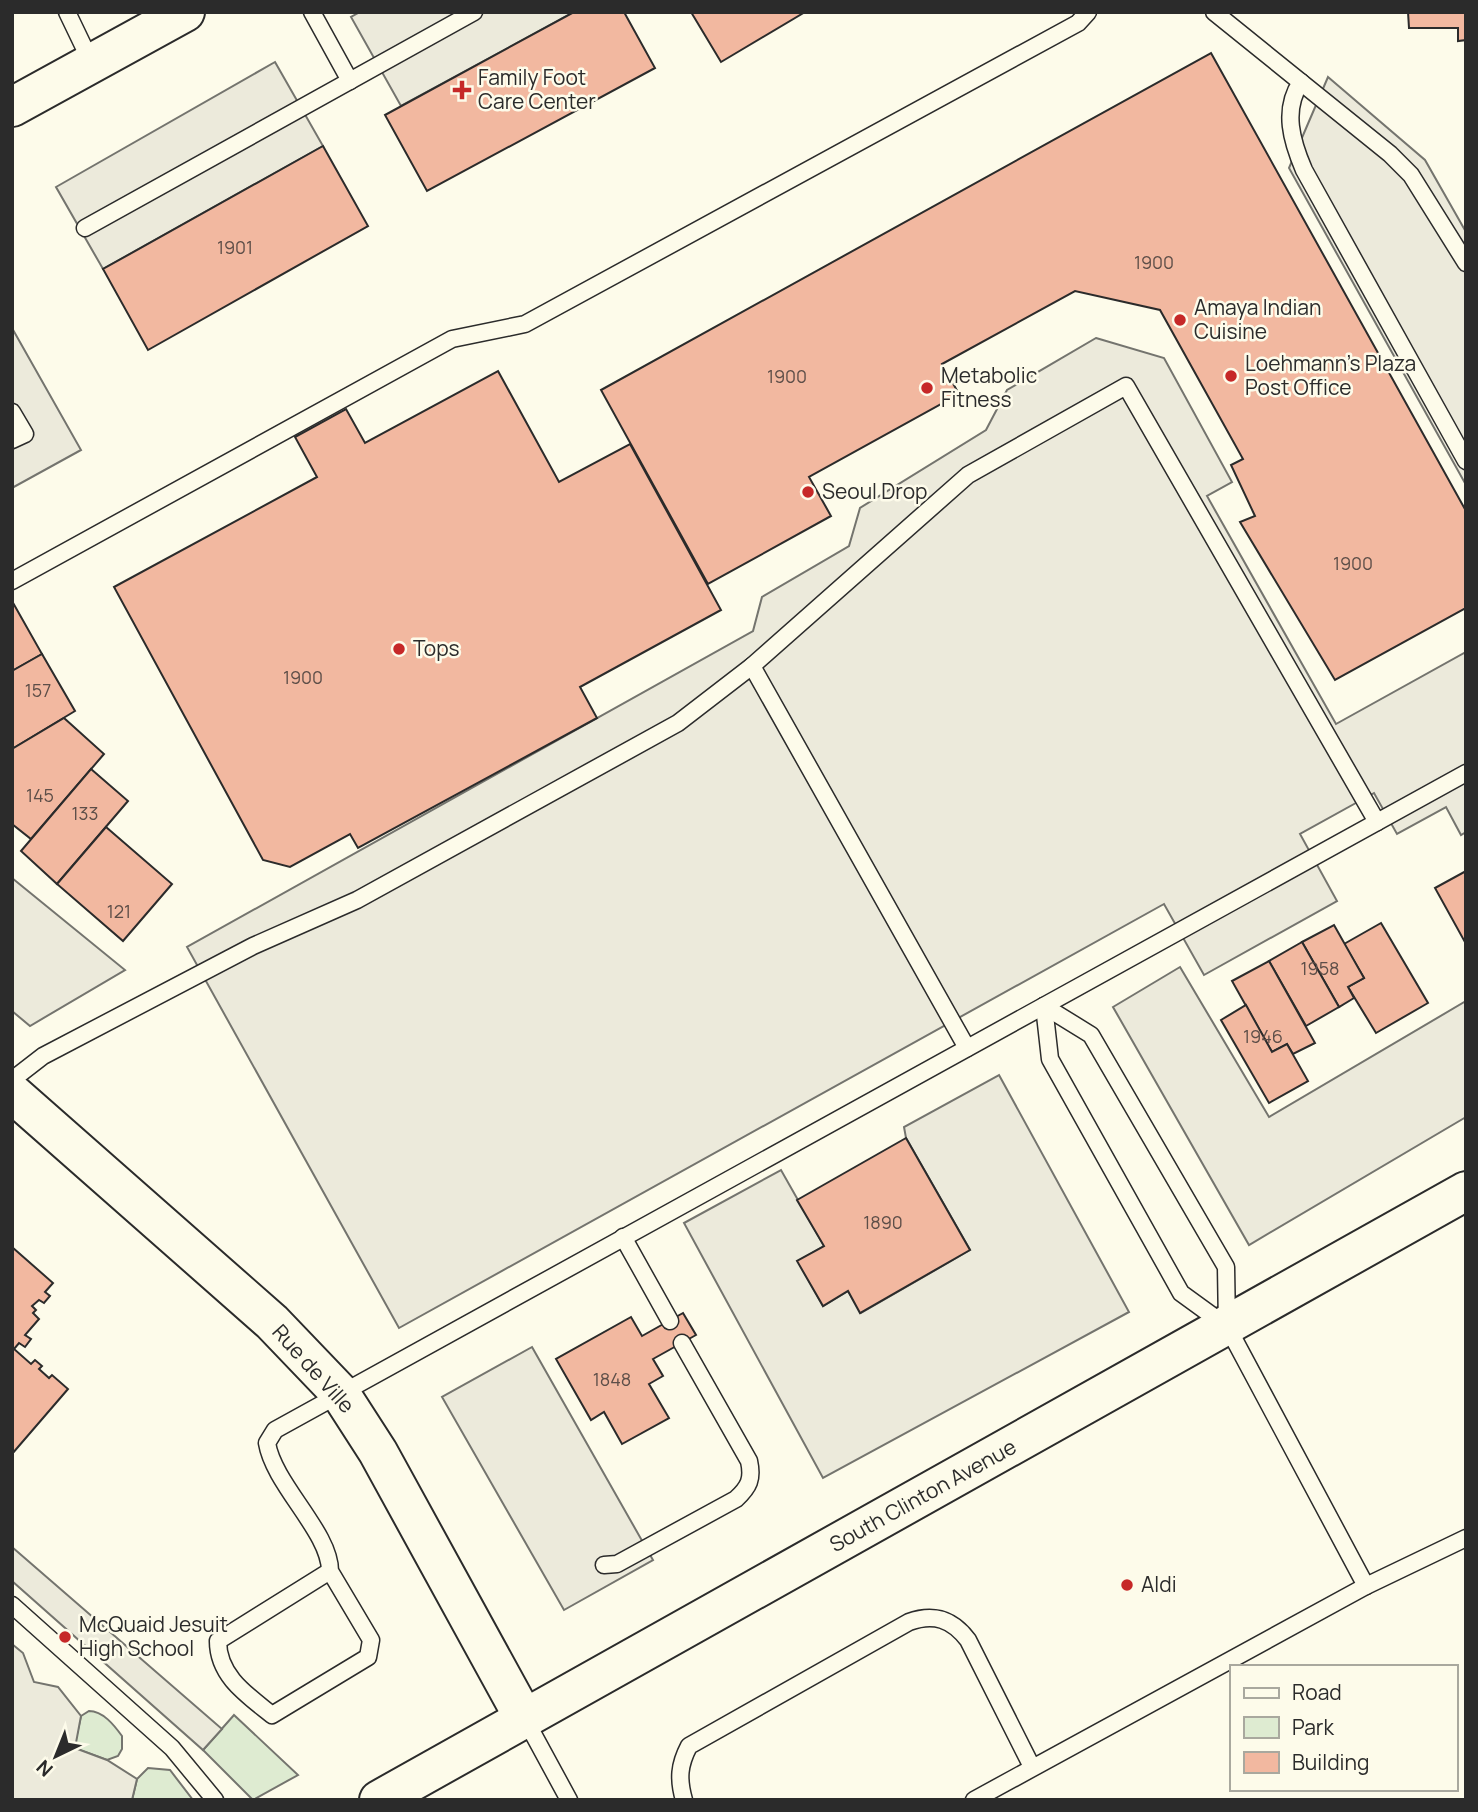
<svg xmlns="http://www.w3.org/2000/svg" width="1478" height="1812" font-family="Manrope,sans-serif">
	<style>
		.green { fill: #deebd1; stroke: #74746e; stroke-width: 2 }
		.parking { fill: #eceadb; stroke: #74746e; stroke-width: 2 }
		.building { fill: #f2b8a0; stroke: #2b2b2b; stroke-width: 2 }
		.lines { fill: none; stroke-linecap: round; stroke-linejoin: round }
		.lane-casing { stroke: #2b2b2b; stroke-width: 19 }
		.secondary-casing { stroke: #2b2b2b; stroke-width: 42 }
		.lane { stroke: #fdfbea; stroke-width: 16 }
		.secondary { stroke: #fdfbea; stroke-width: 38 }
		.poi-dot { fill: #c62828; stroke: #fdfbea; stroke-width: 2.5 }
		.labels { text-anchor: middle; stroke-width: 5; stroke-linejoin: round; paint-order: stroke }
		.number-label { font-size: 18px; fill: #5d4e48 }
		.poi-label { font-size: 21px; fill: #2b2b2b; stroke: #fdfbea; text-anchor: start }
		.street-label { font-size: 21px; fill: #2b2b2b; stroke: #fdfbea }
	</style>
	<rect width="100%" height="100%" fill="#fdfbea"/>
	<g class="green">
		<path d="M89,1711C103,1711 114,1725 122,1736V1749L118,1756L107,1760L74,1748L81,1716Z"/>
		<polygon points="234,1715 298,1775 253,1800 203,1750"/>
		<polygon points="148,1768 170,1770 193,1800 132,1800 137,1779"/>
	</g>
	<g class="parking">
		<polygon points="360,12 574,12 401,106 351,17"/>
		<polygon points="275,62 323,146 103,269 56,187"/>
		<polygon points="1328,77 1425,160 1466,232 1466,485 1289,168"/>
		<polygon points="12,328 81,450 12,488"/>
		<polygon points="1096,338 1164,358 1232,482 1207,496 1336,724 1466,652 1466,832 1461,835 1446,807 1397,834 1374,793 1300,834 1337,901 1204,975 1164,904 399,1328 187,947 753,631 762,597 849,546 860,508 986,430 1007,390"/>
		<polygon points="12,878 125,970 30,1026 12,1011"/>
		<polygon points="1180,967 1269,1117 1466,1001 1466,1117 1249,1245 1113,1007"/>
		<polygon points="999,1075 1129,1312 823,1478 684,1223 781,1170 824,1246 798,1261 823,1306 848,1291 861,1313 970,1250 906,1138 904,1127"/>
		<polygon points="532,1347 653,1560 564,1610 442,1397"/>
		<polygon points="12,1547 222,1729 203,1750 12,1581"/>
		<polygon points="12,1644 23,1653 34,1682 58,1687 81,1716 75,1748 107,1760 137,1779 132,1800 12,1800"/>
	</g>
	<g class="building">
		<polygon points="574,12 624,12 655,68 427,191 385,115"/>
		<polygon points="691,12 805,12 721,62"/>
		<polygon points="1408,12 1466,12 1466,40 1458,41 1458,28 1409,28"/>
		<polygon points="1211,53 1466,511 1466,608 1335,680 1240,522 1255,516 1231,465 1243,459 1160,310 1075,291 942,364 959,394 809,477 831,516 708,584 601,390"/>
		<polygon points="323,146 368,226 148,350 103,269"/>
		<polygon points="498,371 559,482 630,444 721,610 580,687 597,718 358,848 350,834 290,867 263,860 114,587 317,477 295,437 346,409 365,443"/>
		<polygon points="12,601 42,654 12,671"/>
		<polygon points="42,654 75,711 12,749 12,671"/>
		<polygon points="64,718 104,754 31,839 12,824 12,749"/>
		<polygon points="91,769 128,801 57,884 21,851"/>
		<polygon points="106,827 172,884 123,941 57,884"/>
		<polygon points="1466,871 1466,944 1435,888"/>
		<polygon points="1381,923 1428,1003 1376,1033 1348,987 1364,978 1344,944"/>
		<polygon points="1334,925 1364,978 1348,987 1354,998 1339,1007 1302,942"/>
		<polygon points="1302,942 1339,1007 1306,1026 1269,961"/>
		<polygon points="1269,961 1315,1043 1293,1054 1287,1044 1272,1052 1232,981"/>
		<polygon points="1246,1005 1272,1052 1287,1044 1308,1081 1269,1103 1221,1020"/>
		<polygon points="906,1138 970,1250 860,1313 848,1291 823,1306 797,1261 824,1246 797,1200"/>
		<polygon points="12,1247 53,1283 45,1292 50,1296 44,1303 39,1300 32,1306 36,1310 33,1313 39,1319 25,1335 31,1339 25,1347 19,1343 14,1349 31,1364 35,1360 42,1366 39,1369 49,1378 52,1375 68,1389 12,1454"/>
		<polygon points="683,1313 696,1335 653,1359 663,1376 649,1384 669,1418 622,1444 604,1412 591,1420 556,1359 631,1317 642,1336"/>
	</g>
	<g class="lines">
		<defs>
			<g id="lane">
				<polyline points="67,12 91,62"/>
				<polyline points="312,12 350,81"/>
				<polyline points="1214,12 1390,154 1411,175 1466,263"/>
				<path d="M1301,82C1282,110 1292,142 1304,170L1466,461"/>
				<polyline points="85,228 474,12"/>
				<polyline points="12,412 25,434 12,440"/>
				<polyline points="12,581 452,339 525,324 1078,23 1088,12"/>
				<polyline points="752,666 967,1048"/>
				<polyline points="1044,1006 1091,1035 1226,1267 1227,1326 1366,1586"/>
				<polyline points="1044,1006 1050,1059 1181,1293 1225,1325"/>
				<polyline points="12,1080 43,1056 253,946 357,900 678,723 752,666 968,475 1126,386 1377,822"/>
				<polyline points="623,1237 670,1321"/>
				<path d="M604,1565L617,1564L736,1499C749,1487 753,1479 749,1461L682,1343"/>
				<path d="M330,1571L371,1640L368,1657L272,1715C247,1695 218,1676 218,1641L330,1571C330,1532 274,1485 267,1443L275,1430L1466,773"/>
				<polyline points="12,1605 172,1748 215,1800"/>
				<polyline points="525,1719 569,1800"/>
				<path d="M684,1800C678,1779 679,1765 689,1746L909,1622C934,1613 952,1619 968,1640L1032,1767"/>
				<polyline points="974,1800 1366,1586 1466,1538"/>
			</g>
			<g id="secondary">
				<polyline points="12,107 185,12"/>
				<polyline points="12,1093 272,1322 340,1393 378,1452 524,1718"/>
				<polyline points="379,1800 1466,1191"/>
			</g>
		</defs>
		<use href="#lane" class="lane-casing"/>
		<use href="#secondary" class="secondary-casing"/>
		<use href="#lane" class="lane"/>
		<use href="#secondary" class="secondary"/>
	</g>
	<g class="poi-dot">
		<path d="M458.5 79.5h7v7h7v7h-7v7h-7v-7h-7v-7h7z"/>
		<circle cx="1180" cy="320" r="7"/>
		<circle cx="1231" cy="376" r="7"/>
		<circle cx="927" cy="388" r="7"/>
		<circle cx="808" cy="492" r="7"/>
		<circle cx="399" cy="649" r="7"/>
		<circle cx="1127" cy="1585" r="7"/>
		<circle cx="65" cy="1637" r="7"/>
	</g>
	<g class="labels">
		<g class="number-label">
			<text x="235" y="254">1901</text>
			<text x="1154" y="269">1900</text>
			<text x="787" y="383">1900</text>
			<text x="1353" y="570">1900</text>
			<text x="303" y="684">1900</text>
			<text x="38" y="697">157</text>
			<text x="40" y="802">145</text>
			<text x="85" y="820">133</text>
			<text x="119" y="918">121</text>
			<text x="1320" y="975">1958</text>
			<text x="1263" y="1043">1946</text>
			<text x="883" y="1229">1890</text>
			<text x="612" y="1386">1848</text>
		</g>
		<g class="poi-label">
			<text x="478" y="85">Family Foot<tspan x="478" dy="24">Care Center</tspan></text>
			<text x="1194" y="315">Amaya Indian<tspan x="1194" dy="24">Cuisine</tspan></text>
			<text x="1245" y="371">Loehmann's Plaza<tspan x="1245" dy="24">Post Office</tspan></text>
			<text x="941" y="383">Metabolic<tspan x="941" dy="24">Fitness</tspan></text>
			<text x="822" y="499">Seoul Drop</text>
			<text x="413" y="656">Tops</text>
			<text x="1141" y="1592">Aldi</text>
			<text x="79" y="1632">McQuaid Jesuit<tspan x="79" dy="24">High School</tspan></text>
		</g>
		<g class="street-label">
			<text transform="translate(313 1369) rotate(48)" y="7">Rue de Ville</text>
			<text transform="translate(923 1496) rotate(-29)" y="7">South Clinton Avenue</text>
		</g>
	</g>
	<rect width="1478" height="1812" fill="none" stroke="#2b2b2b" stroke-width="28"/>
	<rect x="1230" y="1665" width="228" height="126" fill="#fdfbea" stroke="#a9a89e" stroke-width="2"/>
	<rect x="1244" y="1688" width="35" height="10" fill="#fdfbea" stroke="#a9a89e" stroke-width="2"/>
	<text x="1292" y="1700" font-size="21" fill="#2b2b2b">Road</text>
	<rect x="1244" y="1717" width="35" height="21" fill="#deebd1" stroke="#a9a89e" stroke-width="2"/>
	<text x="1292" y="1735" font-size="21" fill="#2b2b2b">Park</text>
	<rect x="1244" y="1752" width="35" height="21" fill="#f2b8a0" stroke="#a9a89e" stroke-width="2"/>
	<text x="1292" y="1770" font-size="21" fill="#2b2b2b">Building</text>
	<g transform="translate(56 1756) rotate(223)" stroke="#fdfbea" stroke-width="5" paint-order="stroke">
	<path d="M0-5L12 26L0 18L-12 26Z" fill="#2b2b2b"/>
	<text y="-10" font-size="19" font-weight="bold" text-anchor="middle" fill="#2b2b2b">N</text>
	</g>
</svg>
